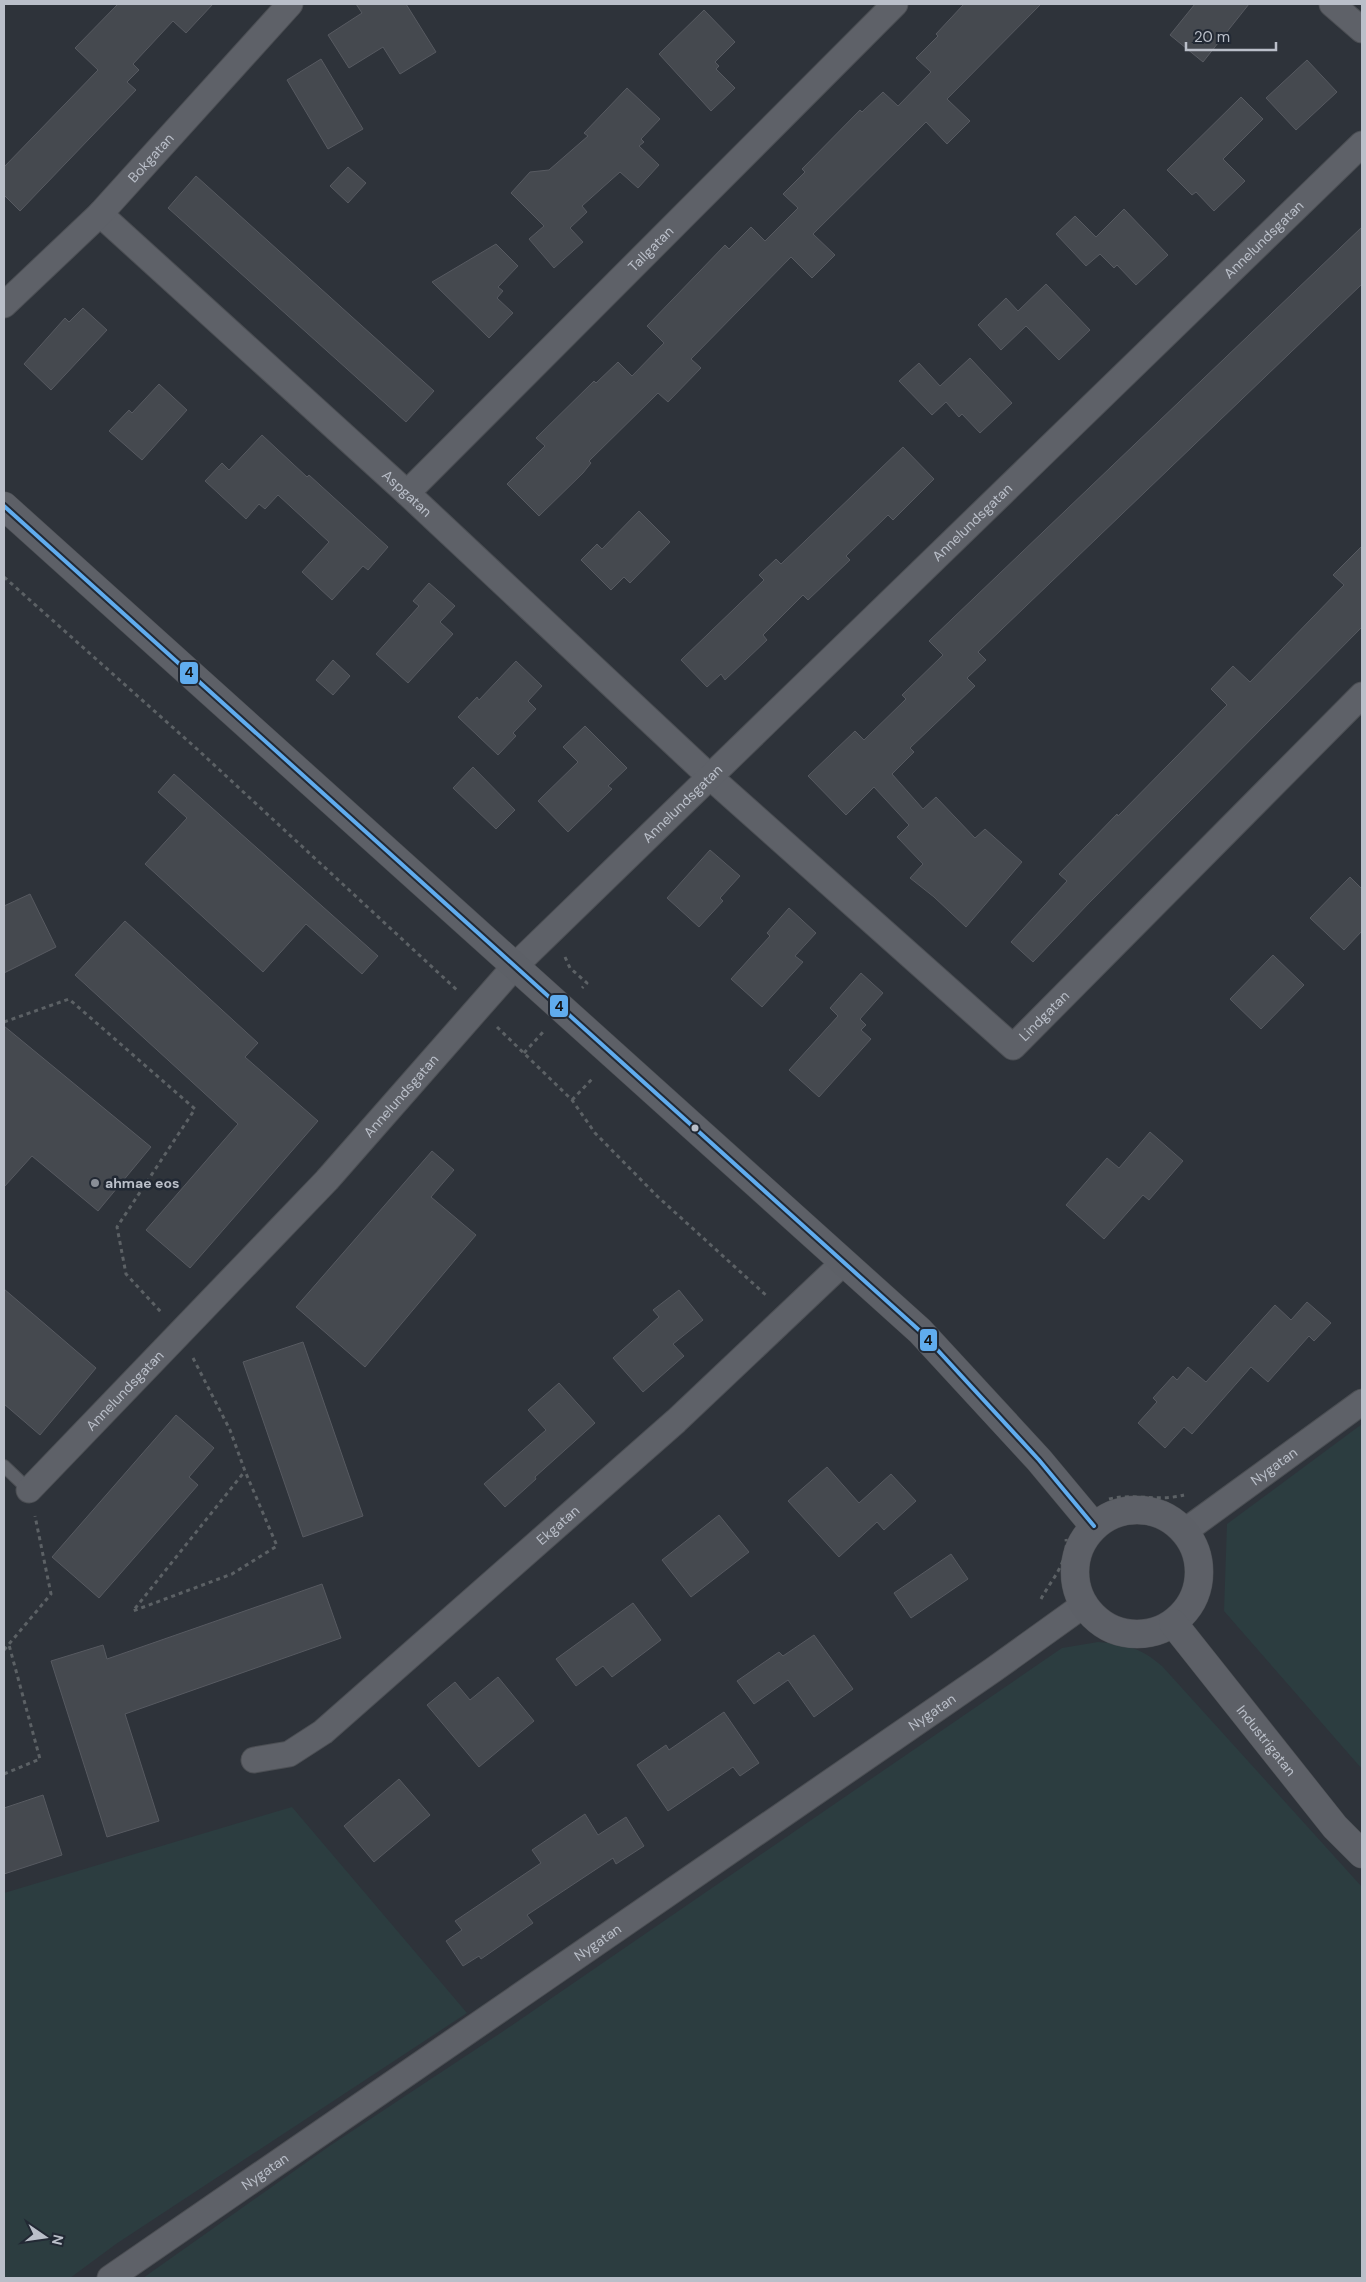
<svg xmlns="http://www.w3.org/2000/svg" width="1366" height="2282" font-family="'DM Sans',sans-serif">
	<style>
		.green { fill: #2c3d40 }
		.building { fill: #45494f; stroke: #575a61 }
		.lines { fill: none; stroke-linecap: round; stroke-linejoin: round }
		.lane-casing { stroke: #4c4f54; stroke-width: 14 }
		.street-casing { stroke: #4c4f54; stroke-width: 27 }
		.secondary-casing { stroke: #4c4f54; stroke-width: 29 }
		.path { stroke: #5c6165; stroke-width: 3; stroke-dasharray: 4 4; stroke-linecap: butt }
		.lane { stroke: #5e6168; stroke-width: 12 }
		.street { stroke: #5e6168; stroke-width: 25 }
		.secondary { stroke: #5d6067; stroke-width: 28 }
		.bus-1-casing { stroke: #222934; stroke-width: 8 }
		.bus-1 { stroke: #60acee; stroke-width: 4 }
		.bus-dot { fill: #babfc9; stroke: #222934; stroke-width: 2 }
		.poi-dot { fill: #898e97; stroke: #222934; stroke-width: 2 }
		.labels { text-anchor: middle; stroke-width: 5; stroke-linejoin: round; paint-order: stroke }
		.street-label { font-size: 14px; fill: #babfc9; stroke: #222934 }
		.poi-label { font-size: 14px; font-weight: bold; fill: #babfc9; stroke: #222934; text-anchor: start }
		.line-badge { stroke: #222934; stroke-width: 2 }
		.pale-badge-label { font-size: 14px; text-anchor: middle; font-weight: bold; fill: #111 }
	</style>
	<rect width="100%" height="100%" fill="#2e333a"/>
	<g class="green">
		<polygon points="1362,1424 1362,1769 1224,1611 1227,1524"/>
		<path d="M1098,1642C1127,1645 1138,1646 1162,1666L1362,1887V2278H143L331,2145L502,2032L1062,1648Z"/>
		<polygon points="292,1807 467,2013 116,2244 70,2278 4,2278 4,1893"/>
	</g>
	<g class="building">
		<polygon points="118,4 213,4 186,33 173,21 133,64 139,70 127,82 136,90 20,211 4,195 4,167 98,70 75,48"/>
		<polygon points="356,4 406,4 436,52 400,74 383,47 349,68 328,35 362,13"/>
		<polygon points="964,4 1041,4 947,99 970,121 947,144 926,122 813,234 835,255 812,278 791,257 691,359 701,368 668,402 658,393 589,461 591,463 583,473 539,516 507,484 545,446 536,438 594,381 596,383 618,362 632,376 664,343 647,326 725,245 729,249 751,227 765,241 798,208 783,194 805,172 802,169 860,110 862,112 883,92 898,106 931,72 916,58 938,36 936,34"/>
		<polygon points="1195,4 1249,4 1203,62 1170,35"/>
		<polygon points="704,10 735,42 715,62 719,66 716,69 735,88 711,111 659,54"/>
		<polygon points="321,59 363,129 328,149 287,80"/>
		<polygon points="1307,60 1337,92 1296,130 1266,98"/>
		<polygon points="627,88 660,119 641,139 644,142 639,146 659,165 638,188 620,172 582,206 587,212 570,228 583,242 554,268 529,239 544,226 511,193 530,172 549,170 588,136 584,133"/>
		<polygon points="1241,97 1263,119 1223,159 1245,181 1214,211 1196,192 1192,195 1167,170"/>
		<polygon points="348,167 366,183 348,203 330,186"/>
		<polygon points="196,176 434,391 406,422 168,208"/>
		<polygon points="1124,209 1168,255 1136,285 1117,265 1114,268 1100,254 1086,266 1056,234 1075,216 1096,237"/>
		<polygon points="1362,227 1362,284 978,652 986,660 967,678 975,686 910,748 914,752 892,774 923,809 936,797 975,838 985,829 1022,862 966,927 934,897 910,878 923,864 897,837 909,825 874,787 846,815 808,776 855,731 864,740 906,699 902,695 943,655 929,641"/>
		<polygon points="496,244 518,266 498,287 503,291 497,298 513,313 489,338 432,282"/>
		<polygon points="1046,284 1090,330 1059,360 1026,326 1001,350 978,325 1006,298 1018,311"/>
		<polygon points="83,308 107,330 51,390 24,364 65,318 69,322"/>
		<polygon points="970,358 1012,403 980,433 962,414 959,417 946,402 932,415 899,381 919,363 940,386"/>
		<polygon points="159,384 187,410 142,460 109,431 129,410 132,413"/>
		<polygon points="262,435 307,477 309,475 388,547 368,570 363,566 332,600 302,572 329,542 278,495 265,509 259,504 246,519 205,481 222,463 229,470"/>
		<polygon points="903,447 934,479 893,520 888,515 846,556 850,560 808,600 803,595 763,635 767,640 725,680 721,674 707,687 681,660 764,580 759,575 776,559 781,564"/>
		<polygon points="639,511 670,542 630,583 624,577 611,590 581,560 597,544 602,549"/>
		<polygon points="1362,546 1362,627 1089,903 1033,962 1011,942 1067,881 1059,874 1117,814 1118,816 1227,705 1211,689 1233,666 1250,682 1344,585 1333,575"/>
		<polygon points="429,583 455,606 440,622 453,634 408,683 376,654 419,606 413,601"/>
		<polygon points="333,660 350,676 333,695 316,680"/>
		<polygon points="516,661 542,686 528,701 536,709 513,733 516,736 498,755 458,717 477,697 479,700"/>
		<polygon points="585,726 627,768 608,786 612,789 568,832 538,801 578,762 563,747"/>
		<polygon points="473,767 515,810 496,829 453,788"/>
		<polygon points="174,774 378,956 362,974 306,924 263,972 145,864 187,818 158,792"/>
		<polygon points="710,850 740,876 720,898 723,901 699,927 667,898"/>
		<polygon points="1350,877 1362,889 1362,931 1344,950 1310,918"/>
		<polygon points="30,894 56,947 4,973 4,906"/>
		<polygon points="789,908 816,933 795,956 803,962 762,1007 731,979 770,936 767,933"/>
		<polygon points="125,921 258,1043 245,1057 318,1121 190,1268 146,1230 238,1124 75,975"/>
		<polygon points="1273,955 1304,985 1261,1029 1230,999"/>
		<polygon points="861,973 883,993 860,1019 866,1025 861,1030 871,1039 819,1097 789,1070 838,1016 830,1008"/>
		<polygon points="4,1026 151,1147 98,1211 32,1156 4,1187"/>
		<polygon points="1150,1132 1183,1161 1149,1200 1143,1195 1104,1239 1066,1205 1107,1158 1119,1168"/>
		<polygon points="432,1151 454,1170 431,1197 476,1235 365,1367 296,1307"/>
		<polygon points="4,1289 96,1368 40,1435 4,1404"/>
		<polygon points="679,1290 703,1320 673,1344 684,1356 643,1392 613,1358 659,1317 653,1310"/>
		<polygon points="1307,1302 1331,1323 1314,1341 1309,1336 1268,1382 1251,1367 1192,1434 1184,1427 1165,1448 1138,1423 1157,1402 1153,1398 1173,1376 1177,1380 1188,1367 1206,1382 1275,1305 1291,1320"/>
		<polygon points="303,1342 363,1516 303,1537 243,1362"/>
		<polygon points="559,1383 595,1423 535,1477 536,1479 505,1507 484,1484 546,1430 528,1410"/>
		<polygon points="176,1415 214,1448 189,1477 198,1485 99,1598 52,1557"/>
		<polygon points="827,1467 859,1503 891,1474 916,1501 884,1530 877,1522 839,1557 788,1501"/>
		<polygon points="719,1515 749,1552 691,1597 662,1560"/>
		<polygon points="951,1554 968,1579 911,1618 894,1593"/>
		<polygon points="322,1584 341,1638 125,1714 159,1821 107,1837 51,1661 103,1645 107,1659"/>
		<polygon points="633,1603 661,1640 612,1677 603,1666 576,1686 556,1659"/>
		<polygon points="814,1635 853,1689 814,1717 788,1680 754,1704 737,1681 779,1652 783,1656"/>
		<polygon points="498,1677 534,1721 479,1767 427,1705 455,1682 470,1700"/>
		<polygon points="724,1712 759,1763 740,1776 733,1767 668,1811 637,1765 666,1745 669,1750"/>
		<polygon points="399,1779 430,1815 374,1862 344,1826"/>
		<polygon points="43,1795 62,1855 4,1874 4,1808"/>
		<polygon points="585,1814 598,1835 626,1817 644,1846 616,1864 613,1858 527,1915 533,1923 481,1959 479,1956 463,1966 446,1941 462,1930 455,1921 541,1863 532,1850"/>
	</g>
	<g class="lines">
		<defs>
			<polyline id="lane" points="4,1466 29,1490"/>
			<g id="street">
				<polyline points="1332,4 1362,30"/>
				<path id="s1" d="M100,214L407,493L709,776L1013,1047L1362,695"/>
				<path id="s2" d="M4,305L100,214L290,4"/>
				<path id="s3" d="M407,493L895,4"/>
				<path id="s4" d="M29,1490L327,1180L515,966L1362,144"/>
				<path id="s5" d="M1185,1531L1362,1402"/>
				<path id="s6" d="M254,1760L289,1754L323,1732L676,1421L844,1262"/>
				<path id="s7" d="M110,2278L993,1670L1085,1604"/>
			</g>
			<g id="secondary">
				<polyline points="4,506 920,1331 1039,1460 1094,1526"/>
				<circle cx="1137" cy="1572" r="62"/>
				<path id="s8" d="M1173,1623L1335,1827L1362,1854"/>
			</g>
		</defs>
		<use href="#lane" class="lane-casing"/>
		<use href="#street" class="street-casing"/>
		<use href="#secondary" class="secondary-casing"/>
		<g class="path">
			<polyline points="4,577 197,749 458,991"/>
			<polyline points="565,957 570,968 587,983 582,988"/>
			<polyline points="4,1022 69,999 195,1109 117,1227 126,1274 161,1312"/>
			<polyline points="497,1027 572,1100 595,1133 657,1196 768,1297"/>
			<polyline points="524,1053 543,1032"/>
			<polyline points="572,1100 594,1077"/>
			<polyline points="193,1358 230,1430 245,1471 277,1546 232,1574 133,1611 245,1471"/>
			<path d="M1109,1499C1132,1493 1158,1502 1184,1495"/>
			<path d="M1041,1599C1051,1580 1069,1562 1066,1539"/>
			<polyline points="4,1650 51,1594 35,1516"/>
			<polyline points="4,1774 40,1759 9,1645"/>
		</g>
		<use href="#lane" class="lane"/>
		<use href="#street" class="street"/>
		<use href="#secondary" class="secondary"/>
		<defs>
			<polyline id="bus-1" points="4,506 920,1331 1039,1460 1094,1526"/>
		</defs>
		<use href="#bus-1" class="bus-1-casing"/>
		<use href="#bus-1" class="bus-1"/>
	</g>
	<circle class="bus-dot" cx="695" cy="1128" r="4.5"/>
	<circle class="poi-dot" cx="95" cy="1183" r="5"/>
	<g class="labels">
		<g class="street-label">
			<text dy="5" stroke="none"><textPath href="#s2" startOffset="208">Bokgatan</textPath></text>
			<text dy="5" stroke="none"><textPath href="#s4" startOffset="1758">Annelundsgatan</textPath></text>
			<text dy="5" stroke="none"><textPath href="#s3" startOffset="345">Tallgatan</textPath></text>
			<text dy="5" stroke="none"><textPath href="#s1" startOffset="415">Aspgatan</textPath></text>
			<text dy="5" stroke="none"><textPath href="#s4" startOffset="1352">Annelundsgatan</textPath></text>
			<text dy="5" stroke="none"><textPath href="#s4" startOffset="948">Annelundsgatan</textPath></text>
			<text dy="5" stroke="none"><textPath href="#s1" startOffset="1280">Lindgatan</textPath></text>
			<text dy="5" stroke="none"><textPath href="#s4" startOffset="542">Annelundsgatan</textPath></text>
			<text dy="5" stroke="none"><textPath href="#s4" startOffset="138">Annelundsgatan</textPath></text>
			<text dy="5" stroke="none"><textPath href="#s5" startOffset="110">Nygatan</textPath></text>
			<text dy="5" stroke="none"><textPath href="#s6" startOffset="389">Ekgatan</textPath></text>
			<text dy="5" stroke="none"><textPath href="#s7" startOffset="998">Nygatan</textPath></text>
			<text dy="5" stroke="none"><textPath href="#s8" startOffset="150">Industrigatan</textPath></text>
			<text dy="5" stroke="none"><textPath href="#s7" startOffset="592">Nygatan</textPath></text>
			<text dy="5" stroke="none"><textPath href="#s7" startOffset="188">Nygatan</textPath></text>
		</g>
		<g class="poi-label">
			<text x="105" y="1188">ahmae eos</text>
		</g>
	</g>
	<g class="line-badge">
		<rect x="179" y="661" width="20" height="24" rx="5" fill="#60acee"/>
		<rect x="549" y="994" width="20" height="24" rx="5" fill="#60acee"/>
		<rect x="919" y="1328" width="19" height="24" rx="5" fill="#60acee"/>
	</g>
	<g class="pale-badge-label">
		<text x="189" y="677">4</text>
		<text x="559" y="1011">4</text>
		<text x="928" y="1345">4</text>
	</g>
	<rect width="1366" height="2282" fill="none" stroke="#babfc9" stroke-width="10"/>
	<g transform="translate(45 2237) rotate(103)" stroke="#222934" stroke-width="4" paint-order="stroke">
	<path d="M0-4L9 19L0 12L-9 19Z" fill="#babfc9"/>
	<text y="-8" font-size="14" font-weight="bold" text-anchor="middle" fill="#babfc9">N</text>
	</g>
	<path d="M1186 42v8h90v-8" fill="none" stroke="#babfc9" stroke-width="2.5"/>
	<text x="1194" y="42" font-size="15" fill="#babfc9" stroke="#222934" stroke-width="4" paint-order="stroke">20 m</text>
</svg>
